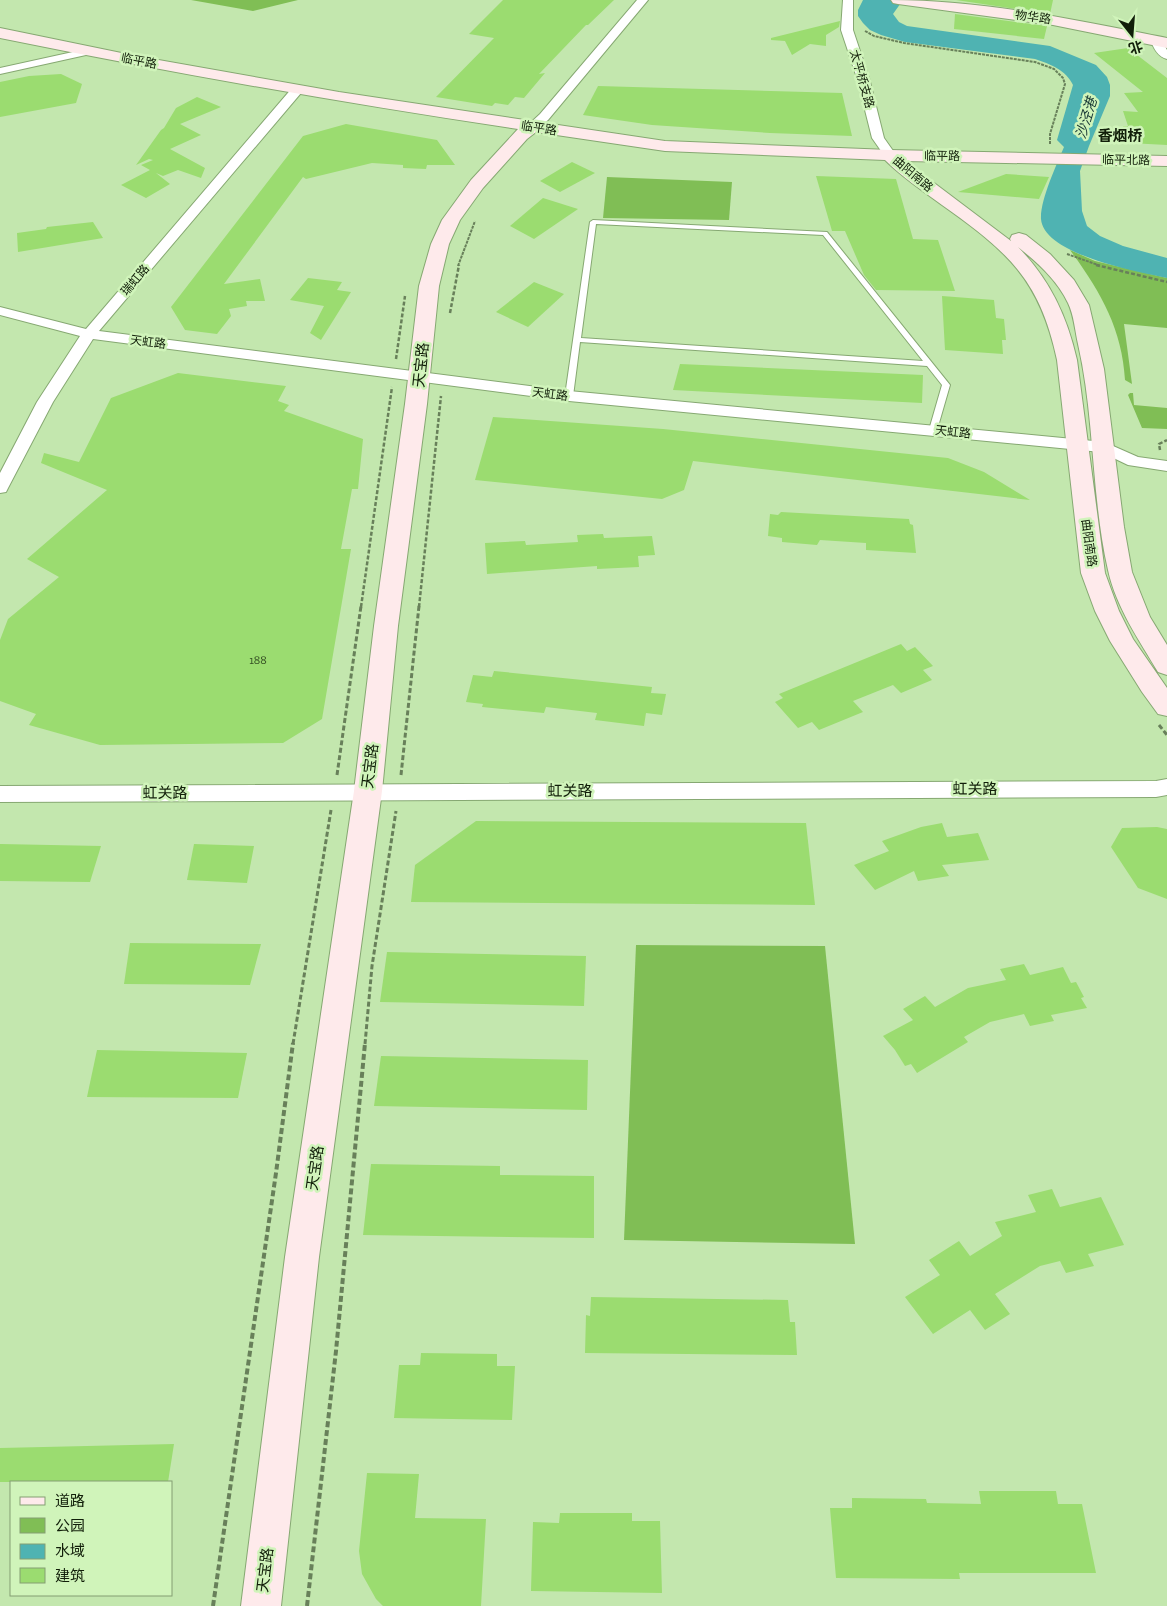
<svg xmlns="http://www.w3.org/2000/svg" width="1167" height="1606" font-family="'Zilla Slab','Noto Sans SC',serif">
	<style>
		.green { fill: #80be55 }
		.water { fill: #4fb3b2 }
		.building { fill: #9bdc70 }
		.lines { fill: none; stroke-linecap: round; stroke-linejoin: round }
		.lane-casing { stroke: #86a872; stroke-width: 2 }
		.street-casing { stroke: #86a872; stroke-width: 2 }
		.secondary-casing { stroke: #86a872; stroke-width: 2 }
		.path-far3 { stroke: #68805a; stroke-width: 2; stroke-dasharray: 3 1; stroke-linecap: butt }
		.path-far2 { stroke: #68805a; stroke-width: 2.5; stroke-dasharray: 4 2; stroke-linecap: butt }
		.path-far1 { stroke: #68805a; stroke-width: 3; stroke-dasharray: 5 2.5; stroke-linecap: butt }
		.path { stroke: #68805a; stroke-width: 4; stroke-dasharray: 6 3; stroke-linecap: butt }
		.lane { fill: #fff; fill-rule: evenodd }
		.street { fill: #fff; fill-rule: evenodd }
		.secondary { fill: #feeaeb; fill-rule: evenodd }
		.labels { text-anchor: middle; stroke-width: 5; stroke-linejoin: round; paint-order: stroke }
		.far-street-label { font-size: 12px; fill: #111e09; stroke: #d0f4ba }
		.number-label { font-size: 12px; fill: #344e23 }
		.far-water-label { font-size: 14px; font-style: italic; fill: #133332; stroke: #d0f4ba }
		.far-quarter-label { font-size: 15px; font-weight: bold; fill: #111e09; stroke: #d0f4ba }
		.street-label { font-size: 15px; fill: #111e09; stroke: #d0f4ba }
	</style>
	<rect width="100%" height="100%" fill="#c3e7ae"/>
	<g class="green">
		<polygon points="191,0 298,0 253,11"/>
		<polygon points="607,177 732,182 729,220 603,218"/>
		<path d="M1070,250L1095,261L1167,278V328L1124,324L1132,384L1125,380C1122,328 1100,291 1070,250Z"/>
		<polygon points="1130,393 1133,393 1134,405 1167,408 1167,429 1142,428 1128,395"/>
		<polygon points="636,945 825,946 855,1244 624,1240"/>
	</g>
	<path class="water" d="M863,0H903L893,14L899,22L907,26L1050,46L1096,65L1107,77L1110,85V96L1089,146L1080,171L1082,211L1087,226L1100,236L1123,246L1167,258V278C1139,272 1044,255 1041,219C1040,200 1057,164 1064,147L1057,140L1073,85C1066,70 1050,64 1035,59L905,42L881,35L870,30L863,23L858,16V10Z"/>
	<g class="building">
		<polygon points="503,0 614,0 588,25 586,25 539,74 545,73 524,98 515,97 508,105 495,103 492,106 436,97 494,38 469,34"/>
		<polygon points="956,0 1053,0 1050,14"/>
		<polygon points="955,14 1047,26 1044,39 954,29"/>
		<polygon points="840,21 839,27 826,35 826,46 810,44 792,55 785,41 771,40 771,38"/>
		<polygon points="1128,48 1167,78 1167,145 1129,143 1123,126 1128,126 1123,111 1138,112 1124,93 1143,92 1094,53"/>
		<polygon points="61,74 82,84 76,103 0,117 0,82 29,76"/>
		<polygon points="598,86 842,93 852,136 770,133 652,125 583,115"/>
		<polygon points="197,97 221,107 180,124 201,135 170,149 205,168 201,178 178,170 163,176 156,173 170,184 146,198 121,185 150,170 141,165 153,160 149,159 136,165 161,130 164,128 176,108"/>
		<polygon points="346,124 437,140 455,165 427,165 426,169 403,168 403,165 372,163 306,179 303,177 224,284 260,279 265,301 246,301 247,306 229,309 231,316 217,334 185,330 171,307 303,136"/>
		<polygon points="572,162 595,173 560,192 540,181"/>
		<polygon points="1006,174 1049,177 1039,199 958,192"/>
		<polygon points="816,176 896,179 913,239 938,240 955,291 876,290 864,275 845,231 832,231"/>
		<polygon points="543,198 578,209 534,239 510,226"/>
		<polygon points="93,222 103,238 18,252 17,233 46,229 47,227"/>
		<polygon points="308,278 342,282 337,290 351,292 321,340 310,333 324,306 290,300"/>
		<polygon points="534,282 564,294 528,327 496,312"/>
		<polygon points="942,296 994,300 996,318 1004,319 1006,340 1002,340 1003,354 945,350"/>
		<polygon points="680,364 923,375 922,403 673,390"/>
		<polygon points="178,373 286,386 278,401 289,405 284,411 363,439 358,489 352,489 341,549 351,549 322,719 283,743 100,745 29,725 36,714 0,701 0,640 8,619 59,577 27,559 107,490 41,463 44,453 79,462 111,398"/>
		<polygon points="493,417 663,429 948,458 984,472 1030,500 693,461 684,490 662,499 475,480"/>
		<polygon points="781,512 909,519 910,524 913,525 916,553 866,550 866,543 820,540 817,545 782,542 782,538 768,536 770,514 778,515"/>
		<polygon points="603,534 604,538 652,536 655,555 638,556 639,567 597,569 597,566 487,574 485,543 525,541 526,545 578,542 577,535"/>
		<polygon points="901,644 907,651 915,647 933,666 923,670 932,680 901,693 893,685 853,701 863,712 819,730 812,722 798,728 775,702 783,698 779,694"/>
		<polygon points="494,671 652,687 651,693 666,694 662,715 646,713 644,726 595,720 597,713 546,707 544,713 482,707 483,704 466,702 473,675 492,677"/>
		<polygon points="476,821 806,823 815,905 411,902 415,865"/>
		<polygon points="942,823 947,837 978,833 989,860 942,865 949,876 918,881 914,871 875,890 854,865 889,851 882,841 921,827"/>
		<polygon points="1157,827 1167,829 1167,899 1138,888 1111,847 1122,828"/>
		<polygon points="0,844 101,846 90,882 0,881"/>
		<polygon points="194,844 254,846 247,883 187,880"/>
		<polygon points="130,943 261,944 250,985 124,984"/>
		<polygon points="387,952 586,956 584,1006 380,1002"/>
		<polygon points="1024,964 1030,975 1063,967 1071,983 1076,982 1084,997 1081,998 1087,1008 1051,1015 1054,1021 1030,1026 1024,1014 990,1022 964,1037 968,1042 917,1073 911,1064 905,1066 895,1050 883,1036 913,1020 903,1009 925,996 935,1007 968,988 1006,980 1000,969"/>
		<polygon points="97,1050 247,1053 238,1098 87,1097"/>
		<polygon points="381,1056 588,1060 587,1110 374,1106"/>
		<polygon points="371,1164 500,1166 500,1175 594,1176 594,1238 363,1235"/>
		<polygon points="1052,1189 1060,1207 1101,1197 1124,1245 1088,1254 1094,1266 1066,1273 1060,1261 1040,1266 995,1294 1010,1314 985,1330 970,1310 933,1334 905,1297 940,1275 929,1260 959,1241 970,1256 1002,1236 995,1222 1036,1212 1028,1195"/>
		<polygon points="591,1297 788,1300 790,1322 795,1322 797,1355 585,1353 586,1315 590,1316"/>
		<polygon points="421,1353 497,1354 497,1366 515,1366 512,1420 394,1418 399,1365 420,1365"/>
		<polygon points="174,1444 168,1482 0,1482 0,1448"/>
		<polygon points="367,1473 419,1474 415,1518 486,1519 481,1606 383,1606 376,1599 362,1574 359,1551"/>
		<polygon points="979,1491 1056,1491 1058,1504 1082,1504 1096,1573 959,1573 960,1579 836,1578 830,1508 852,1508 852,1498 926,1499 927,1503 981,1504"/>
		<polygon points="560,1513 632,1513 632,1521 660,1521 662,1593 531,1591 533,1522 559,1523"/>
	</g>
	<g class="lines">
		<defs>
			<path id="lane" d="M593,220L827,232L950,385L937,430L933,432L929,430L942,385L927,366L580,342L573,396L569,398H566L565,396L590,222ZM596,224L823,235L923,361L581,338Z"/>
			<g id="street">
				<polygon points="637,0 648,0 548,120 536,130 528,130 526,127 540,114"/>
				<polygon points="843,0 853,0 853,30 869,78 884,138 896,155 894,158 886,158 872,138 857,78 841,30"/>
				<path d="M1157,38L1161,39L1167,50V59C1158,57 1154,49 1151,41Z"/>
				<polygon points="91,48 97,51 95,53 0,74 0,68"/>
				<polygon points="297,86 301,87 303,90 301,93 99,331 569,391 1104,442 1138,457 1167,461 1167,471 1128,465 1101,452 569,401 93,339 53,402 8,488 6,492 0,493 0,473 37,402 80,336 0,315 0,307 86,329 293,87"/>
				<polygon points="1167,779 1167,795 1156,797 0,802 0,786 1156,781"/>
			</g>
			<g id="secondary">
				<path d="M891,0C984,0 1076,20 1167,38V48L1053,25L898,4L893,3Z"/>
				<path d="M0,28L136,56L339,92L665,141L890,150L1167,156V166L905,161L1011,241L1010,239L1012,235L1019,233L1026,235L1050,254L1074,280L1089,305L1104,369L1124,527L1132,572L1150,617L1167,645V675L1158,672C1139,640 1116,607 1108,570C1091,496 1095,418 1078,344C1075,331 1074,315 1068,303C1057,280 1038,263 1018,247C1050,280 1067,316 1077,360L1105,573L1119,611L1133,639L1167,688V716L1158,714L1142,692L1110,641L1095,611L1081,573L1057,360C1040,279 1007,251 942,205C923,191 902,177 885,160L665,151L536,132L527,139L483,188L460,220L449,244L439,286L427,404L398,626L382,791L319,1257L281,1606H241L285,1257L354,791L374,626L405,404L419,286L431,244L442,220L471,180L518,129C345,103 172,73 0,38Z"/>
			</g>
		</defs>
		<use href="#lane" class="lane-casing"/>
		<use href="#street" class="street-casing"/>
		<use href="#secondary" class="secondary-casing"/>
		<g class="path-far3">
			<polyline points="865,31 874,36 904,43 1035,62 1054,69 1063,78 1065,84 1050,134 1050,144"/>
			<polyline points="1067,254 1101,266"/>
			<polyline points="458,266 475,221"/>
		</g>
		<g class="path-far2">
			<polyline points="1096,265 1167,282"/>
			<polyline points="450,313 459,265"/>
			<polyline points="396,359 405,296"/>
			<polyline points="1160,450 1159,444 1167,440"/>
			<polyline points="361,607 392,387"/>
			<polyline points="419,607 441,396"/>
		</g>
		<g class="path-far1">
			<polyline points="1159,725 1167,735"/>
			<polyline points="337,775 361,606"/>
			<polyline points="401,775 419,606"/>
			<polyline points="293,1044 331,810"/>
			<polyline points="365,1044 372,966 396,811"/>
		</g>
		<g class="path">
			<polyline points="213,1606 276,1173 293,1043"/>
			<polyline points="307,1606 336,1351 365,1043"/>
		</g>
		<use href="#lane" class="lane"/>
		<use href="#street" class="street"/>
		<use href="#secondary" class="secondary"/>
	</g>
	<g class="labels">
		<g class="far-street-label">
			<text transform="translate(1033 17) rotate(8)" y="4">物华路</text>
			<text transform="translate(139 61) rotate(11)" y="4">临平路</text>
			<text transform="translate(862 79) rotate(74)" y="4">太平桥支路</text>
			<text transform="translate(539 128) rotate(9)" y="4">临平路</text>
			<text transform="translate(942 156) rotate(1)" y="4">临平路</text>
			<text transform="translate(1126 160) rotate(1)" y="4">临平北路</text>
			<text transform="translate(913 174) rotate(40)" y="4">曲阳南路</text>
			<text transform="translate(135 280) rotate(-50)" y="4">瑞虹路</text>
			<text transform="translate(148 342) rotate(7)" y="4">天虹路</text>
			<text transform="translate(550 394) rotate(7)" y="4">天虹路</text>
			<text transform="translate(953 432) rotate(6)" y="4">天虹路</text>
			<text transform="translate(1089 543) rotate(82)" y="4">曲阳南路</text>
		</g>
		<g class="number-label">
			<text x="258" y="664">188</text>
		</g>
		<g class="far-water-label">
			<text transform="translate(1086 118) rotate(-73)" y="5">沙泾港</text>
		</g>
		<g class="far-quarter-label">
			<text x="1120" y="141">香烟桥</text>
		</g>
		<g class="street-label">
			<text transform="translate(421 365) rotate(-84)" y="5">天宝路</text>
			<text transform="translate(370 766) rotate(-83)" y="5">天宝路</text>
			<text x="975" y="794">虹关路</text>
			<text x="570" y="796">虹关路</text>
			<text x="165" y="798">虹关路</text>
			<text transform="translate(315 1168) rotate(-82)" y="5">天宝路</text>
			<text transform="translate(265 1570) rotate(-83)" y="5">天宝路</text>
		</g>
	</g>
	<rect x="10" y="1481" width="162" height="115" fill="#d0f4ba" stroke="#849e73"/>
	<rect x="20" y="1497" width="25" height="8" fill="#feeaeb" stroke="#849e73"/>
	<text x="55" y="1506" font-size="15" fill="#111e09">道路</text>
	<rect x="20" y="1518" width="25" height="15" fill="#80be55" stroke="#849e73"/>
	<text x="55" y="1531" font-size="15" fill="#111e09">公园</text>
	<rect x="20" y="1544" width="25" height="15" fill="#4fb3b2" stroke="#849e73"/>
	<text x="55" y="1556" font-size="15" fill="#111e09">水域</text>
	<rect x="20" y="1568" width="25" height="15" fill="#9bdc70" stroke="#849e73"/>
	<text x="55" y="1581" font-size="15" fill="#111e09">建筑</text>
	<g transform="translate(1132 35) rotate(163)" stroke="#d0f4ba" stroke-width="4" paint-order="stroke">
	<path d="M0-4L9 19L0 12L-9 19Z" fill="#111e09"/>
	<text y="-8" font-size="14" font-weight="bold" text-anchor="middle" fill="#111e09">北</text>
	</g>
</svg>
